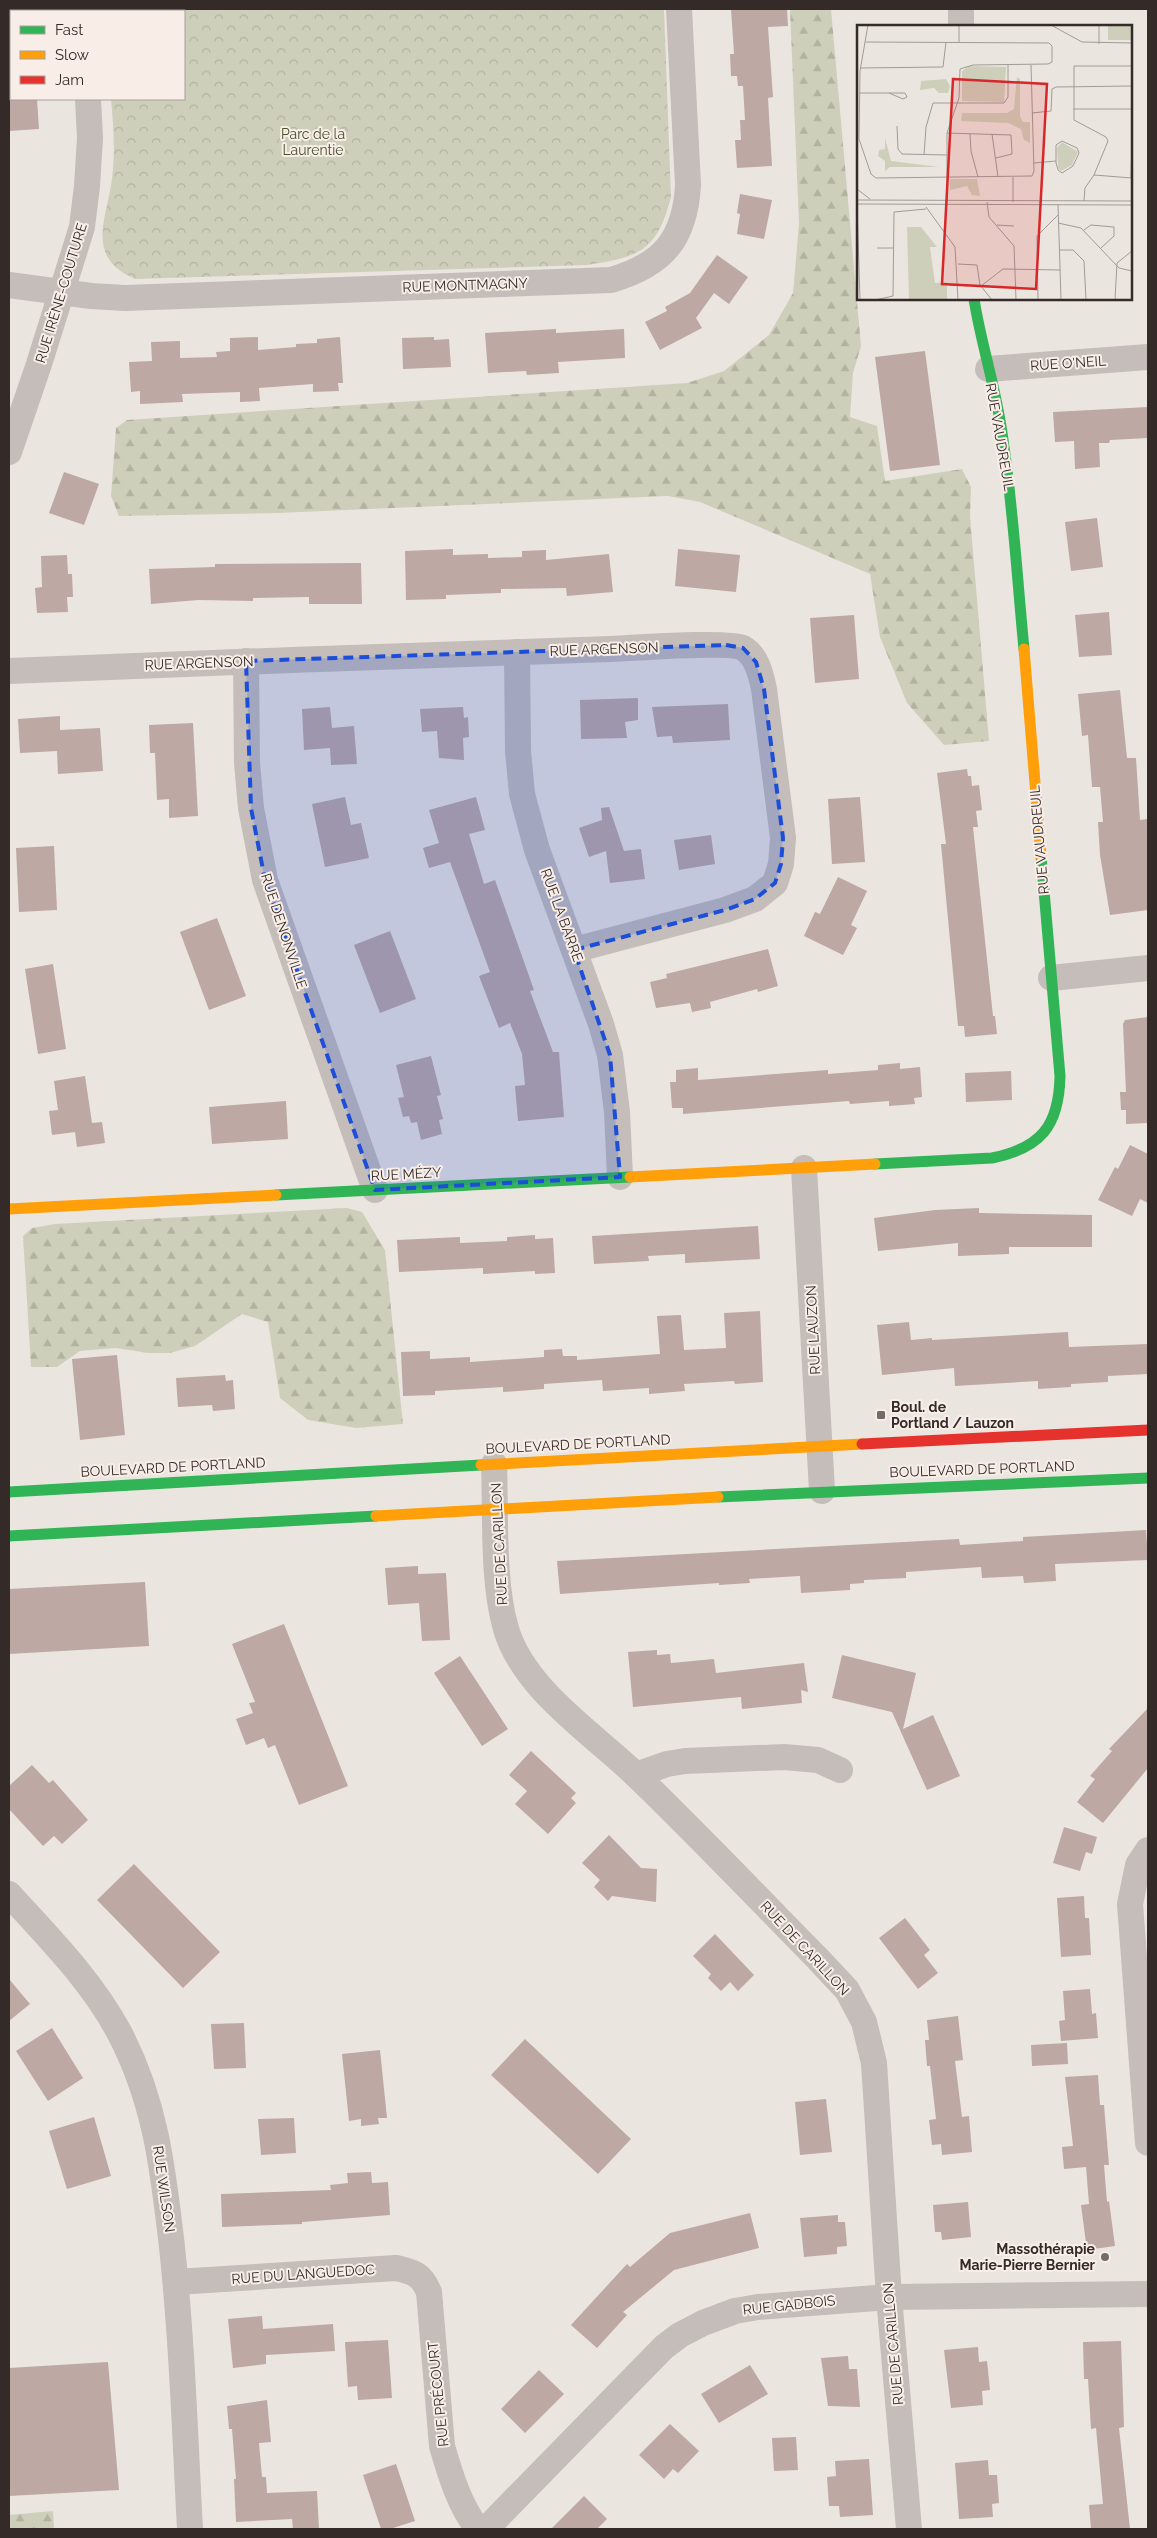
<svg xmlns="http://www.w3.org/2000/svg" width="1157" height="2538" font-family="Raleway,sans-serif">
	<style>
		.forest { fill: url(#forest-firs) }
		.park { fill: url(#park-crowns) }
		.building { fill: #bda8a3 }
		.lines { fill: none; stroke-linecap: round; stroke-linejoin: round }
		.street { stroke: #c4bdb9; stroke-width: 26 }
		.fast { stroke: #30b455; stroke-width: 11 }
		.slow { stroke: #ff9f0a; stroke-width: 11 }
		.jam { stroke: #e5322d; stroke-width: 11 }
		.marked { fill: #1d4ed8; fill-opacity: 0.2; stroke: #1d4ed8; stroke-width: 4; stroke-dasharray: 10 6; stroke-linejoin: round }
		.poi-dot { fill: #746b68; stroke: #f8eee7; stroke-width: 2 }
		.labels { text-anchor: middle; stroke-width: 4; stroke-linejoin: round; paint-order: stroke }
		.park-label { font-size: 14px; fill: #48502e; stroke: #f8eee7 }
		.street-label { font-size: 14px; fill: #342a28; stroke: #f8eee7 }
		.poi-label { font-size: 14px; font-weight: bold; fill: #342a28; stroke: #f8eee7; text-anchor: start }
		.inset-road { fill: none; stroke: #a29a96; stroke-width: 1 }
		.view { fill: #d62828; fill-opacity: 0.15; stroke: #d62828; stroke-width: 2.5 }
		.inset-edge { fill: none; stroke: #342a28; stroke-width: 2.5 }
	</style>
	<defs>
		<pattern id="forest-firs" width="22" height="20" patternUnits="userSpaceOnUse" patternTransform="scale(1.25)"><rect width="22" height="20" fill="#cecfbb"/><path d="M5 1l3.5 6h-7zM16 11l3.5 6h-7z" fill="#b2b2a1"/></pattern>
		<pattern id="park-crowns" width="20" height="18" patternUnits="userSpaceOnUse" patternTransform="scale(1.25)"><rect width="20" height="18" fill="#cecfbb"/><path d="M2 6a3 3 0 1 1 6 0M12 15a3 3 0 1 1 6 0" fill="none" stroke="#b2b2a1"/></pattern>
	</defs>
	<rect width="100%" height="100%" fill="#ebe5e0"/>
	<g class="forest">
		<polygon points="790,9 831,9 861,346 853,373 850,417 877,426 885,481 962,469 971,487 970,516 989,741 944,745 907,703 880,637 870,574 700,502 668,496 278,513 119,516 111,496 116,428 127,420 687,383 724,371 769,335 793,293 799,224"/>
		<polygon points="347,1208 362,1212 385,1250 403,1424 356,1428 308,1420 280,1398 268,1322 242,1314 195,1346 170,1353 148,1353 116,1348 80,1351 57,1367 31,1367 23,1236 32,1228 55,1224"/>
		<polygon points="53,2511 54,2529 9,2529 9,2515"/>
	</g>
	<path class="park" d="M107,9H664L671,197C657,251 640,257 587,265L135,279C80,255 111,213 113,168C115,145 113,122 111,99H184V11H107Z"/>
	<g class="building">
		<polygon points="731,9 787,9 788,26 768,27 773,97 768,98 772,166 737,168 735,140 741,140 740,120 745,120 743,86 738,86 737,76 731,76 730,54 734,54"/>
		<polygon points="11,99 37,99 39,129 9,131 9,101"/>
		<polygon points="740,194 772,200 764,239 737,234 740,214 737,213"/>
		<polygon points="717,255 748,277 729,304 714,293 696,318 702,328 660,350 645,322 667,311 665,307 690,293"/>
		<polygon points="556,329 556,333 624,329 625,358 558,362 559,373 527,375 526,371 488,373 485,333"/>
		<polygon points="258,337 258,350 296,347 296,344 317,343 317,339 340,337 343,383 338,383 339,391 313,392 313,384 259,388 260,401 240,402 240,392 182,394 183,402 140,404 140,391 131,392 129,362 152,361 151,342 180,341 180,358 217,357 216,352 230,351 230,338"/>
		<polygon points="434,337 434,340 449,339 451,367 403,369 402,338"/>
		<polygon points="925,351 940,465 890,471 875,357"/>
		<polygon points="1148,407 1148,438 1110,440 1109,443 1099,443 1100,467 1075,469 1074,441 1055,442 1053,412"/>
		<polygon points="64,472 99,484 84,525 49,513"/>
		<polygon points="1097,518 1103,567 1071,571 1065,522"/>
		<polygon points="453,549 453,555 488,554 488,558 522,557 522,551 546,550 546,560 609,554 613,592 567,596 566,588 501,589 501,593 446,595 446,599 406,600 405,551"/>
		<polygon points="678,549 740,555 736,592 675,586"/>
		<polygon points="67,555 68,574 72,574 73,597 67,597 68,612 37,613 35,588 42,587 41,556"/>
		<polygon points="361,563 362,604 309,604 309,597 253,598 253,601 198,600 151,604 149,569 215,567 215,564"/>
		<polygon points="1109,612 1112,655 1079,657 1075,615"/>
		<polygon points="854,615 859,679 815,683 810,618"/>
		<polygon points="1120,690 1127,758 1136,758 1140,820 1147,819 1148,910 1110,915 1100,855 1098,822 1103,822 1100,787 1092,787 1088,735 1082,736 1078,694"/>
		<polygon points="638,698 638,720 625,722 627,738 581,739 580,700"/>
		<polygon points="728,704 730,740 673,743 672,736 657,737 652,707"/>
		<polygon points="330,707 332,728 354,726 357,764 331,765 330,748 304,750 302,709"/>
		<polygon points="463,707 464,718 468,717 469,737 463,738 464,760 439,758 437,731 422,732 420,709"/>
		<polygon points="60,716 60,730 100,728 103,771 58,774 57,751 20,753 18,719"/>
		<polygon points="193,723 198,816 169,818 169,799 157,800 155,753 150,753 149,725"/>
		<polygon points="967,769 968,776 971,776 972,786 979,785 982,810 976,811 978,827 973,827 993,1016 995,1016 997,1034 965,1037 964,1026 958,1026 941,844 946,844 937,773"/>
		<polygon points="345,797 351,825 361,823 369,858 325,867 312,804"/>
		<polygon points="476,797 485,830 469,834 484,884 495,880 534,990 530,991 553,1052 559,1052 564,1117 518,1121 515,1086 525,1085 522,1054 510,1023 499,1028 479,976 490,972 450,862 429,868 423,848 439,843 429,810"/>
		<polygon points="860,797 865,862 832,864 828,799"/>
		<polygon points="609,807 624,851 641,849 645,879 610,883 606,851 589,857 579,828 602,820 601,808"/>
		<polygon points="711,835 715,864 679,870 674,840"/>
		<polygon points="54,846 57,910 19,912 16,848"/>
		<polygon points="838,877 867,891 851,925 857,928 843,955 804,936 815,912 820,914"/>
		<polygon points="217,918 246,996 209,1010 180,932"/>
		<polygon points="390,931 416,999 380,1013 354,945"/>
		<polygon points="768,949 778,986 758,992 757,989 710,1002 711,1008 692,1012 690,1003 656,1008 650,982 667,978 666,974"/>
		<polygon points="53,964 66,1049 38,1054 25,969"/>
		<polygon points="1148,1017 1148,1123 1126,1124 1126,1110 1121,1110 1120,1092 1126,1092 1123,1024 1125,1020"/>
		<polygon points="431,1056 441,1095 437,1096 443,1119 439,1120 442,1134 421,1140 417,1122 411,1123 409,1116 403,1117 398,1098 404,1097 396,1065"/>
		<polygon points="900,1063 900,1069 920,1067 922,1097 914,1098 915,1104 889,1106 889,1101 850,1104 849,1101 683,1114 683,1108 672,1108 670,1082 676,1082 676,1070 698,1068 698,1080 828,1070 828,1074 878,1070 878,1065"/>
		<polygon points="1011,1071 1012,1100 966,1102 965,1073"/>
		<polygon points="85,1076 92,1123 102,1122 105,1143 77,1147 75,1132 52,1135 49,1111 58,1110 54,1081"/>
		<polygon points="286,1101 288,1139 212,1144 209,1107"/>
		<polygon points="1130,1145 1148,1154 1148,1203 1140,1199 1132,1216 1098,1200 1115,1167 1118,1169"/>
		<polygon points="979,1208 979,1213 1092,1215 1092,1247 1009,1247 1009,1254 958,1256 958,1243 878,1251 874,1218 935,1210"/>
		<polygon points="758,1226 760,1259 685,1263 685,1254 648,1256 649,1261 594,1264 592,1236"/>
		<polygon points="535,1235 535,1239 553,1238 555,1273 535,1274 535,1271 483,1274 483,1268 399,1272 397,1240 460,1237 460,1243 507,1241 507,1237"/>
		<polygon points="760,1311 763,1382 735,1384 734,1381 684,1384 685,1391 649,1394 649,1388 603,1391 602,1380 544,1384 544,1389 503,1392 503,1387 435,1391 435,1395 403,1396 401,1352 430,1351 430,1359 470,1357 470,1362 544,1357 544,1350 562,1349 563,1356 577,1356 577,1360 660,1354 657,1316 681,1315 684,1350 726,1348 724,1313"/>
		<polygon points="909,1322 911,1340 932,1338 932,1340 1068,1332 1069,1347 1148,1344 1148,1374 1108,1376 1108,1382 1071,1384 1071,1387 1038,1389 1038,1381 955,1386 954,1368 882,1375 877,1325"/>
		<polygon points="117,1355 125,1435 80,1440 72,1359"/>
		<polygon points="225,1375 226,1381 233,1380 235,1409 213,1411 212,1405 178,1407 176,1378"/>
		<polygon points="1146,1530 1148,1560 1055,1564 1056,1581 1024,1583 1023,1576 982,1578 981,1567 906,1572 906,1578 864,1580 864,1583 850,1584 850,1590 801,1593 800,1576 749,1579 750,1583 719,1585 719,1583 560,1594 557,1561 959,1539 960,1545 1023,1541 1023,1537"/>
		<polygon points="418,1566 418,1574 446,1573 450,1640 422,1641 419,1603 388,1605 385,1568"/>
		<polygon points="145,1582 149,1646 9,1654 9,1589"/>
		<polygon points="284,1624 348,1786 299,1805 275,1745 268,1748 264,1738 246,1745 236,1719 253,1713 249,1703 255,1702 232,1644"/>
		<polygon points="657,1650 657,1655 670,1654 671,1663 714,1659 716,1673 804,1663 808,1692 801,1690 802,1703 742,1709 741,1697 633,1707 628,1652"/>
		<polygon points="842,1655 916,1673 903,1729 933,1715 960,1776 927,1790 892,1712 832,1698"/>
		<polygon points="460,1656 508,1729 482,1746 434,1673"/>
		<polygon points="1148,1708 1148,1768 1103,1823 1077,1802 1095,1779 1090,1776 1112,1751 1109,1749"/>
		<polygon points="531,1751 576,1793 571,1798 576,1803 548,1834 515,1804 527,1791 509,1775"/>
		<polygon points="32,1765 49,1783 53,1780 88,1820 62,1844 54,1836 43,1846 9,1809 9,1786"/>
		<polygon points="1064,1827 1097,1837 1092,1854 1086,1852 1080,1871 1053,1863"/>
		<polygon points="609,1835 641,1868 657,1869 656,1902 612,1896 608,1901 594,1887 600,1880 582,1863"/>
		<polygon points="134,1864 220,1952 183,1988 97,1900"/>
		<polygon points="1084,1896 1085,1918 1089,1918 1091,1955 1061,1957 1057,1898"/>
		<polygon points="905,1918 930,1950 924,1955 938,1973 918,1989 879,1938"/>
		<polygon points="715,1934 754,1975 738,1991 730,1982 721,1991 708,1978 711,1974 693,1956"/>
		<polygon points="9,1979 30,2004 9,2021"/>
		<polygon points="1090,1989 1092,2014 1096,2013 1098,2038 1061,2041 1059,2021 1065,2020 1063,1991"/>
		<polygon points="958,2016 963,2060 955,2061 962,2117 969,2116 972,2152 942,2155 941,2144 932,2145 929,2120 936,2119 930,2066 927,2066 925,2040 929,2040 927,2020"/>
		<polygon points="244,2023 246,2068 214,2069 211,2024"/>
		<polygon points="52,2028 83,2078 48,2101 16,2051"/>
		<polygon points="525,2039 631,2139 598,2174 491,2075"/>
		<polygon points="1067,2043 1068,2064 1032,2066 1031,2045"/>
		<polygon points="380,2050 387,2118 378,2118 379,2124 361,2126 361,2119 349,2121 342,2054"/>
		<polygon points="1098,2075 1100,2105 1104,2105 1109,2165 1104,2165 1107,2202 1109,2201 1115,2246 1087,2250 1081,2205 1089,2204 1086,2167 1064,2169 1062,2147 1073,2146 1065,2077"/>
		<polygon points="826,2099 832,2152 800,2155 795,2102"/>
		<polygon points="94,2117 111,2176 67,2189 49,2131"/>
		<polygon points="294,2118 296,2153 261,2155 258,2119"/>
		<polygon points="371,2172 372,2183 388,2182 390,2215 302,2222 302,2224 222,2227 221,2194 331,2190 330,2185 348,2183 347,2173"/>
		<polygon points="968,2202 971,2237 942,2240 941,2232 935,2232 933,2205"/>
		<polygon points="750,2213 759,2248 674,2270 623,2312 627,2315 597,2348 571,2325 627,2264 630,2267 670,2233"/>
		<polygon points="838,2215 838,2222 845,2222 847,2246 837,2247 837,2254 804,2257 800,2218"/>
		<polygon points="262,2316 263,2329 333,2324 335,2351 266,2355 266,2364 233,2368 228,2319"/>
		<polygon points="388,2340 392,2398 358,2400 357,2386 348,2387 345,2342"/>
		<polygon points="1121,2341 1124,2427 1119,2428 1130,2529 1091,2529 1089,2505 1103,2504 1096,2428 1091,2429 1088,2379 1084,2379 1083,2342"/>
		<polygon points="978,2347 979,2362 987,2361 990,2390 982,2391 983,2405 951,2408 944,2350"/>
		<polygon points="848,2356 849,2369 857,2369 860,2407 828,2406 821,2358"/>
		<polygon points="108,2362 119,2490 9,2496 9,2368"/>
		<polygon points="750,2365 768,2394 719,2423 701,2394"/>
		<polygon points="539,2370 564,2394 525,2433 501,2409"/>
		<polygon points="267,2400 271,2442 259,2443 262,2477 266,2477 267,2493 317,2491 319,2529 293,2529 292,2519 236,2522 234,2479 236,2479 232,2429 229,2429 227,2406"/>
		<polygon points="670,2424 699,2451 678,2473 673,2469 664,2479 639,2455"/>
		<polygon points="796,2437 798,2470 774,2471 772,2438"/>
		<polygon points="869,2459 873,2515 840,2517 839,2506 829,2506 827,2477 836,2476 835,2461"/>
		<polygon points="988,2460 989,2475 997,2475 999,2503 992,2504 993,2517 959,2519 955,2463"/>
		<polygon points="396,2464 415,2521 390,2529 381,2529 363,2475"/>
		<polygon points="584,2496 607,2519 597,2529 551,2529"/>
	</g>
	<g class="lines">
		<g class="street">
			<polyline points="85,9 85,11"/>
			<polyline points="961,9 961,26"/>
			<path d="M9,285L91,296L125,298L611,280C663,265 685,239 688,185L679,9"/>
			<polyline points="988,369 1148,357"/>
			<polyline points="9,452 39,364 82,227 87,186 90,138 88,99"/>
			<polyline points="517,652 518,751 522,794 537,850 601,1024 610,1055 617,1112 620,1177"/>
			<polyline points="246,661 247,763 251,808 265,880 375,1190"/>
			<path d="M9,671C209,663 410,655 610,649C632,648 730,641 743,648C757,656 761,675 764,689L783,838L781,864L775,883L755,899L725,910L574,950"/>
			<polyline points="1051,978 1148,968"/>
			<polyline points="804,1168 822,1491"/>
			<path d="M494,1464C496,1514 492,1581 506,1629C524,1690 594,1734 638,1777C699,1836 758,1898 818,1959L847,1990L864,2022L874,2063L889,2297L909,2529"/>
			<polyline points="636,1775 667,1764 685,1761 784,1757 818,1760 840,1770"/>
			<polyline points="1148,1850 1138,1865 1130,1904 1148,2143"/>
			<path d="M9,1894C49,1938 91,1980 119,2032C156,2102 163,2170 172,2247C182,2341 185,2435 190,2529"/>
			<path d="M176,2282L396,2268C414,2272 421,2274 429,2292L442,2446C450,2474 460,2507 478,2529"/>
			<polyline points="486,2529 664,2347 680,2335 703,2323 735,2311 758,2307 889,2297 1148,2294"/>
		</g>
		<g class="fast">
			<path d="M974,299C981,344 996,388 1002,433C1013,505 1017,577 1024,649"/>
			<path d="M875,1164L992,1158C1041,1148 1059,1126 1060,1076L1041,856"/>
			<polyline points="276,1195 630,1177"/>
			<polyline points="9,1492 481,1465"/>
			<polyline points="718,1497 1148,1478"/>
			<polyline points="9,1536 376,1516"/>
		</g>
		<g class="slow">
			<polyline points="1024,649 1041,856"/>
			<polyline points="630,1177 875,1164"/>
			<polyline points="9,1209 276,1195"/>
			<polyline points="481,1465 862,1444"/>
			<polyline points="376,1516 718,1497"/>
		</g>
		<polyline class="jam" points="862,1444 1148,1430"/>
	</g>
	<path class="marked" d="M726,645L743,648L756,662L764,689L783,838L781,864L775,883L755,899L725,910L574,950L610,1055L620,1177L375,1190L265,880L251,808L246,661Z"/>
	<g class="poi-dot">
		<rect x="876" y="1410" width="10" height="10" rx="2.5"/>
		<circle cx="1105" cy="2257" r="5"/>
	</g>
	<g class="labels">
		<g class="park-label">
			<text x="313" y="139">Parc de la<tspan x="313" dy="16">Laurentie</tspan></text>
		</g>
		<g class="street-label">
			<text transform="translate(465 285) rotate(-2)" y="5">RUE MONTMAGNY</text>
			<text transform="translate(61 293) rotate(-73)" y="5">RUE IRÈNE-COUTURE</text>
			<text transform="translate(1068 363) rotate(-4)" y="5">RUE O'NEIL</text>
			<text transform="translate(1000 437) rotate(80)" y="5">RUE VAUDREUIL</text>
			<text transform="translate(604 649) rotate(-2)" y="5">RUE ARGENSON</text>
			<text transform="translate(199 663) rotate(-2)" y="5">RUE ARGENSON</text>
			<text transform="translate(1039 840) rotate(-95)" y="5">RUE VAUDREUIL</text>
			<text transform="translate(562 915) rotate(70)" y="5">RUE LA BARRE</text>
			<text transform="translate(284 931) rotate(72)" y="5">RUE DENONVILLE</text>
			<text transform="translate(406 1174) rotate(-3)" y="5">RUE MÉZY</text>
			<text transform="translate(813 1330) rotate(-93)" y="5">RUE LAUZON</text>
			<text transform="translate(578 1444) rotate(-3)" y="5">BOULEVARD DE PORTLAND</text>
			<text transform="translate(173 1467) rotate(-3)" y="5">BOULEVARD DE PORTLAND</text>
			<text transform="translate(982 1469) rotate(-2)" y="5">BOULEVARD DE PORTLAND</text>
			<text transform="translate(499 1544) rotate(-93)" y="5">RUE DE CARILLON</text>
			<text transform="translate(805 1948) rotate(47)" y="5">RUE DE CARILLON</text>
			<text transform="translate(164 2189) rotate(82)" y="5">RUE WILSON</text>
			<text transform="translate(303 2274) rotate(-4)" y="5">RUE DU LANGUEDOC</text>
			<text transform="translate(789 2305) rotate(-6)" y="5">RUE GADBOIS</text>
			<text transform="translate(893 2344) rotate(-95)" y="5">RUE DE CARILLON</text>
			<text transform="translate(438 2394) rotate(-96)" y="5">RUE PRÉCOURT</text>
		</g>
		<g class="poi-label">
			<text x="891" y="1412">Boul. de<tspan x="891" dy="16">Portland / Lauzon</tspan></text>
			<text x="1095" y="2254" text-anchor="end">Massothérapie<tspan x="1095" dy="16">Marie-Pierre Bernier</tspan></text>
		</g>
	</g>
	<g transform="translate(857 25)">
		<rect width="275" height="275" fill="#ebe5e0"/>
		<path d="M251,0H275V15H251Z" fill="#cecfbb"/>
		<path d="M160,52L163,54V91L166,97H173V118L167,115L164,104L151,98L104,96L105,88H150L157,84ZM89,54L93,61L91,68H82L77,63L63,65L64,56ZM28,113L34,136L82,142H33L28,146V136L21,131L22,125L28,124ZM93,154H120L123,171L115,170L110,161L93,165ZM50,202H64L80,222H73L78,258L90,257V275H52Z" fill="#cecfbb"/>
		<path d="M112,41L149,42L147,77L105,76V46ZM205,117L221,127L215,140L204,146L201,143L200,123Z" fill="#cecfbb"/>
		<path class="inset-road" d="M11,0L3,46L2,114L14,149L19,153L175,151L177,146L174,40M194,0L225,17L275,18M9,17L192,18L195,21V37L191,39L116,40L103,44L102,73L90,108V177M102,17V0M242,19V0M3,43L86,42L89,17M3,68H32M32,68H48L50,72L46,74ZM216,84H275M175,88L194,86L195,64L199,62L275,61M40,101L41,124L45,129L90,130M90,108L154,110L155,129L139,133M113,109L114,126L121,152M135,109L141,152M205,116L220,123L222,128L216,141L205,148L201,145L199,138V120ZM67,130L69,102L76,78H147L151,72V40M177,138L199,136M237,150L275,153M156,152V177M274,153L275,108M0,164L13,174M0,175L275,176M227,176L228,163L237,150L251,116L249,112L217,95V41H275M130,177L132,192L157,221L159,275M0,179L275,180M0,179L3,275M201,179L204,275M69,182L98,222L101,275M201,198L224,203L262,243L275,246M140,200L157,201M227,205L234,200L257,202V211L244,223M20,223H36M202,225H216L227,236L229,275M101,239L120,240L123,260L135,275M124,261L146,244L203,245M18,275L36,271L37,187L69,184M181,275L180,211L201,190M258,275L260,238L275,226"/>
		<path class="view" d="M96,54L190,59L179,264L85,259Z"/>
		<rect width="275" height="275" class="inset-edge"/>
	</g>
	<rect width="1157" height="2538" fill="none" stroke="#342a28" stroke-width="20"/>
	<rect x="10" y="10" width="175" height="90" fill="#f8eee7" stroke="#aaa09b"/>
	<rect x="20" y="26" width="25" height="8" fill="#30b455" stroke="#aaa09b"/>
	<text x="55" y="35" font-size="15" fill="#342a28">Fast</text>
	<rect x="20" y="51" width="25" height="8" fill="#ff9f0a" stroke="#aaa09b"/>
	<text x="55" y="60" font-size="15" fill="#342a28">Slow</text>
	<rect x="20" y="76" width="25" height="8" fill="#e5322d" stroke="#aaa09b"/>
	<text x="55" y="85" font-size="15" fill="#342a28">Jam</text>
</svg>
